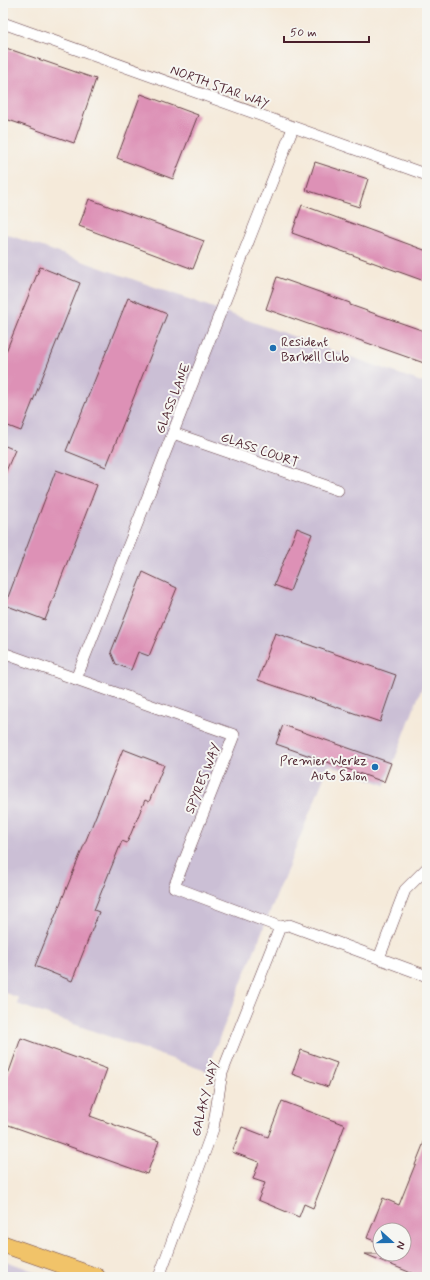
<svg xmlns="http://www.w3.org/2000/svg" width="430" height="1280" font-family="Mynerve,sans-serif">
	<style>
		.industrial { fill: #cbbfd5 }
		.building { fill: #dd91b6 }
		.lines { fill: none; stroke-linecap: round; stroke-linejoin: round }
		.street-casing { stroke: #643d45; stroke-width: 12 }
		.primary-casing { stroke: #643d45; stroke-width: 18 }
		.street { stroke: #fff; stroke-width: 11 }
		.primary { stroke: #f1c369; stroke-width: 17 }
		.poi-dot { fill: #1f6fb2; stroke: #f6f6f2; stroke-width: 1.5 }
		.labels { text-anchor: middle; stroke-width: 4; stroke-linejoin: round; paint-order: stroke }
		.street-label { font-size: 13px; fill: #4a1f2b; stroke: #f6f6f2 }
		.poi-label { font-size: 13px; fill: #4a1f2b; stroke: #f6f6f2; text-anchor: start }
	</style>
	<rect width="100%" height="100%" fill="#f6f6f2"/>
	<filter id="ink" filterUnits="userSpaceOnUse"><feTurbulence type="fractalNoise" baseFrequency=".025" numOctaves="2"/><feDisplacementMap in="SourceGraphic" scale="8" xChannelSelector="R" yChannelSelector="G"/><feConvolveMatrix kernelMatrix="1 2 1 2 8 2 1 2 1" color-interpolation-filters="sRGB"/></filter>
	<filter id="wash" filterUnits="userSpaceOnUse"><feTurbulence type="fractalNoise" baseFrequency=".012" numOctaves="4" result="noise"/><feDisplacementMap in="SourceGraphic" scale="16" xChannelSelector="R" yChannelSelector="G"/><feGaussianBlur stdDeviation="0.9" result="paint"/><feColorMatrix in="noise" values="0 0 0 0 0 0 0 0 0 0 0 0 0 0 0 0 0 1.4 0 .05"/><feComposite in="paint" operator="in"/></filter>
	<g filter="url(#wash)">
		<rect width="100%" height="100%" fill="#f5eada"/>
		<g class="industrial">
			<polygon points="3,233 427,384 427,674 385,785 329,765 206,1071 17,1004 19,998 3,992"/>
			<polygon points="3,1260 50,1277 3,1277"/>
		</g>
		<g id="blocks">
			<g class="building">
				<polygon points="3,47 96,79 74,143 3,118"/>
				<polygon points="141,94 198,115 173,179 117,158"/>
				<polygon points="315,162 368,179 359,207 306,190"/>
				<polygon points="89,199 204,241 193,269 79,226"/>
				<polygon points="302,205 427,251 427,282 292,233"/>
				<polygon points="40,267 80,283 21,431 3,424 3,359"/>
				<polygon points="277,277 350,303 350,305 427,332 427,354 424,363 339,333 339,335 266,309"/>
				<polygon points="128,298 167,314 106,467 66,451"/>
				<polygon points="3,445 15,450 3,478"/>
				<polygon points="56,470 97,485 45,620 5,605"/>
				<polygon points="297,528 312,534 290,591 274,585"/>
				<polygon points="143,572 177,588 149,656 138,652 131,670 116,664 111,652"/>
				<polygon points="275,633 396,675 380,722 258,680"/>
				<polygon points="283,725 391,763 384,782 276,744"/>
				<polygon points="123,749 164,765 149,802 145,800 127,843 122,841 94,910 99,912 72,981 35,966"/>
				<polygon points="21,1038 107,1069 90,1116 159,1141 147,1174 3,1123 3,1089"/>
				<polygon points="301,1050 337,1063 328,1087 292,1074"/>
				<polygon points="282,1101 345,1125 313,1208 304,1204 299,1217 258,1200 265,1183 253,1179 259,1162 232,1152 242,1127 268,1137"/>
				<polygon points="427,1135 427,1277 421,1277 365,1254 404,1254 404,1230 380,1230 380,1243 367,1238 383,1198 399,1205"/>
			</g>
		</g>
	</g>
	<g filter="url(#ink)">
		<use href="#blocks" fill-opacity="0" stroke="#643d45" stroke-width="1"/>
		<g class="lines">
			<defs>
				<g id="street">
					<polyline points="3,23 427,175"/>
					<polyline points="173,433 338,490"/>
					<polyline points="3,653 234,735 174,887 280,927"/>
					<polyline points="76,679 293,128"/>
					<polyline points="280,927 289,925 427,976"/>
					<polyline points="379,958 405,890 427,868"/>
					<polyline points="159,1277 213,1129 222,1073 280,927"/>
				</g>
				<polyline id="primary" points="3,1244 97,1277"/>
			</defs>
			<use href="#street" class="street-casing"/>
			<use href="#primary" class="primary-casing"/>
			<use href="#street" class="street"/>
			<use href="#primary" class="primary"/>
		</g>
	</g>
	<g class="poi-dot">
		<circle cx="273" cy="348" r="4"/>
		<circle cx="375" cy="767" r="4"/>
	</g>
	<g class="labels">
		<g class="street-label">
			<text transform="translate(220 86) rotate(20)" y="5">NORTH STAR WAY</text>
			<text transform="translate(172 398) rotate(-69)" y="5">GLASS LANE</text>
			<text transform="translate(260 449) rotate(19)" y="5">GLASS COURT</text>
			<text transform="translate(202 778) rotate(-68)" y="5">SPYRES WAY</text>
			<text transform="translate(204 1098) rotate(-76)" y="5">GALAXY WAY</text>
		</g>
		<g class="poi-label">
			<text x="281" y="346">Resident<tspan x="281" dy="15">Barbell Club</tspan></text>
			<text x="367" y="765" text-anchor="end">Premier Werkz<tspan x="367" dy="15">Auto Salon</tspan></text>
		</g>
	</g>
	<rect width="430" height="1280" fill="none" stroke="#f6f6f2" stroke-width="16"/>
	<g transform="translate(392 1242) rotate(111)"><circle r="19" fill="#f6f6f2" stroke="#b1a0a2"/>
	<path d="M0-3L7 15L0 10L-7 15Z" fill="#1f6fb2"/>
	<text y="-6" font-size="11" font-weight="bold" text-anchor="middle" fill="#4a1f2b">N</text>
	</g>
	<path d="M284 36v6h85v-6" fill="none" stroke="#4a1f2b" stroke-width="2"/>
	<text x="290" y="36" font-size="12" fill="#4a1f2b" stroke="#f6f6f2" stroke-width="3" paint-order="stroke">50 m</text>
</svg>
